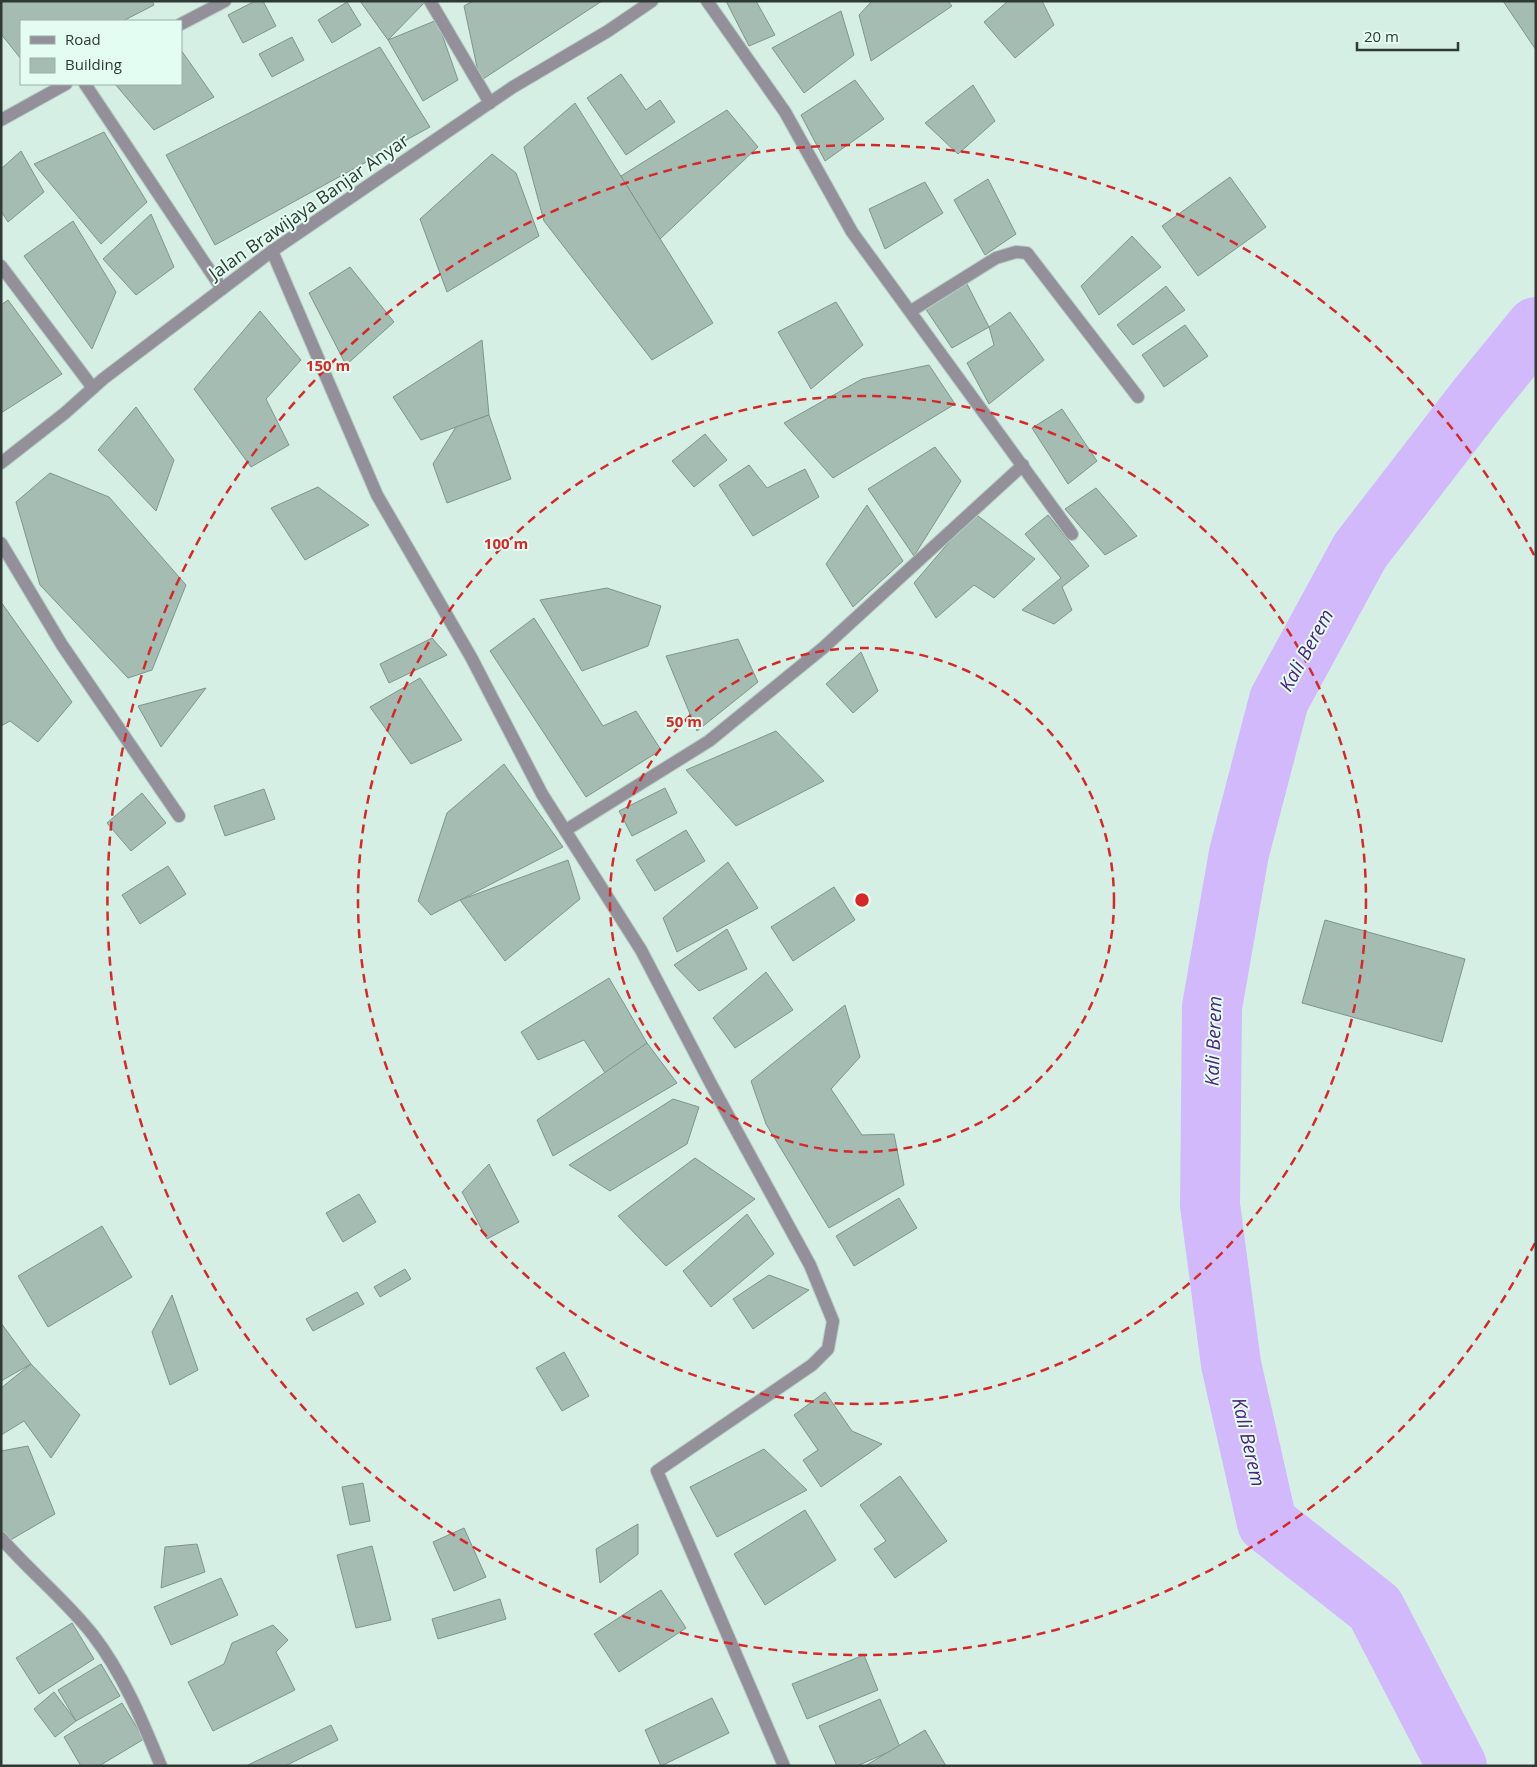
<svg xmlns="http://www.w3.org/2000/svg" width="1537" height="1767" font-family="'Open Sans',sans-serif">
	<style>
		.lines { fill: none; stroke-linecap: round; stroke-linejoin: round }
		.river { stroke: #d1b9fb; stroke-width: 60 }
		.building { fill: #a5bcb3; stroke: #7e958b }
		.minor-casing { stroke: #b5cbc2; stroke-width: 14 }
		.minor { stroke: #939099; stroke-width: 12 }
		.ring { fill: none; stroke: #d62828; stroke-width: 2.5; stroke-dasharray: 9 6 }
		.labels { text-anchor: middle; stroke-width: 4; stroke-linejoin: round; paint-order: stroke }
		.street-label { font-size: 18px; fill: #2f3935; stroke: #e4fdf2 }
		.water-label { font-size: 19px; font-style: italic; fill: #4d227e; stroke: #e4fdf2 }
		.centre { fill: #d62828; stroke: #e4fdf2; stroke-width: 2.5 }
		.ring-label { font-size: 15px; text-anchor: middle; font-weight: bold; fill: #d62828; stroke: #e4fdf2; stroke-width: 4; stroke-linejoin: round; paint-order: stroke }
	</style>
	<rect width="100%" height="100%" fill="#d6efe5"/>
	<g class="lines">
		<polyline class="river" points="1457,1766 1375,1608 1267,1523 1231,1364 1210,1205 1212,1007 1239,853 1279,700 1360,551 1478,398 1536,327"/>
	</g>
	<g class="building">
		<polygon points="1,1 152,1 154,5 123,21 21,21 21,59 1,34"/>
		<polygon points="255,1 263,1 276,26 243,43 228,15"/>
		<polygon points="360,1 426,1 388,40"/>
		<polygon points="473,1 602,1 480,81 464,6"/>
		<polygon points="726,1 756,1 775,35 749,46"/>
		<polygon points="872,1 948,1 952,6 871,61 859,15"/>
		<polygon points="1008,1 1042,1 1054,25 1015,58 984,22"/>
		<polygon points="1503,1 1536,1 1536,50"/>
		<polygon points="347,2 361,25 332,43 318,20"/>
		<polygon points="841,11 854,55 804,93 772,48"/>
		<polygon points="437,20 458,80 423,101 388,40"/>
		<polygon points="292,37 304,60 272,77 259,54"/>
		<polygon points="380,47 430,127 215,245 166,155"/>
		<polygon points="181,50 214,97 154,130 115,84 181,84"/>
		<polygon points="621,74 646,110 660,100 675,122 626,155 587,98"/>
		<polygon points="855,80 884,119 825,161 801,115"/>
		<polygon points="973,85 995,121 958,154 925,123"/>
		<polygon points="575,103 713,323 652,360 544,221 524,147"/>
		<polygon points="727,110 758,147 660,239 621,176"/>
		<polygon points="104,132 147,202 101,244 34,164"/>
		<polygon points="21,151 44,192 8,222 1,211 1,169"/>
		<polygon points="492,154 516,173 539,236 447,292 420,219"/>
		<polygon points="1230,177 1266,227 1198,276 1162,226"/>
		<polygon points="988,179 1016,234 985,255 954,200"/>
		<polygon points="925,182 943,213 885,249 869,209"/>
		<polygon points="151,214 174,267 136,295 103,259"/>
		<polygon points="73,221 116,292 92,349 24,256"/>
		<polygon points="1132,236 1161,267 1099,315 1081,286"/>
		<polygon points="350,267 394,322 346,365 309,293"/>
		<polygon points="967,284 989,327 952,348 925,308"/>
		<polygon points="1166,286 1185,310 1133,345 1117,325"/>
		<polygon points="8,300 62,374 1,413 1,305"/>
		<polygon points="836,302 863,345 811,389 778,332"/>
		<polygon points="260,311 301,360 266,399 289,445 251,467 194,389"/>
		<polygon points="1010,312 1044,360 989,404 967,363 994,345 989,327"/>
		<polygon points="1185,325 1208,356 1164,387 1142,355"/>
		<polygon points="482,340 489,415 421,440 393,397"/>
		<polygon points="929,365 955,404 833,478 784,423 862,379"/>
		<polygon points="136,407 174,460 156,511 98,450"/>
		<polygon points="1062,409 1097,461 1068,484 1032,428"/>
		<polygon points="489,415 511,479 447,503 433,464 456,427"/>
		<polygon points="705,434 727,460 694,487 672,461"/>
		<polygon points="935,447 961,481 914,556 868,489"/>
		<polygon points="749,465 767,488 805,469 819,497 753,536 719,485"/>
		<polygon points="50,473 109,497 186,585 152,670 128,678 40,585 16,502"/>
		<polygon points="318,487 369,525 305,560 271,508"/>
		<polygon points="1096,488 1137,536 1105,555 1065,509"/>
		<polygon points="867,505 903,561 853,607 826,564"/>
		<polygon points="974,513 1035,559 994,598 974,585 936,618 914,583"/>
		<polygon points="1048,515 1089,566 1062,587 1072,610 1054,624 1022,610 1061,578 1025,534"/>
		<polygon points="607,588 661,606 648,646 582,671 540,600"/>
		<polygon points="1,602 72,702 38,742 10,721 1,726"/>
		<polygon points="534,618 603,726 636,711 661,750 586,797 490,651"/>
		<polygon points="432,638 447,655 389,683 380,664"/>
		<polygon points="738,639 758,682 697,731 666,656"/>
		<polygon points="861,652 878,691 853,713 826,684"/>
		<polygon points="420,678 462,740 411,764 370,707"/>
		<polygon points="206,688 161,747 138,706"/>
		<polygon points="776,731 824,781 736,826 686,770"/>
		<polygon points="504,764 563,847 431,915 418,901 447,813"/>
		<polygon points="665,788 677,813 632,836 619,811"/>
		<polygon points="264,789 275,819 225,836 214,806"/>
		<polygon points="142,793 166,823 131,851 107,823"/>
		<polygon points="686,830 705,861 655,891 636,860"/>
		<polygon points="568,860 580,899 505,961 460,900"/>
		<polygon points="728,862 758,908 677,952 663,918"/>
		<polygon points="168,866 186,894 140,924 122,895"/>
		<polygon points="834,887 855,920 793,961 771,927"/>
		<polygon points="1325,920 1465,959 1442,1042 1302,1003"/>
		<polygon points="727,929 747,969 699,991 674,965"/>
		<polygon points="766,972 793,1010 735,1048 713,1018"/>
		<polygon points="609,978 647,1043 609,1079 584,1040 538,1060 521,1032"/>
		<polygon points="845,1005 860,1057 831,1089 862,1135 894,1134 904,1185 829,1228 766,1124 751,1081"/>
		<polygon points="647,1043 677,1083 553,1156 537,1120"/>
		<polygon points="673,1099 699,1107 687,1144 610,1191 569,1165"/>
		<polygon points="695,1158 755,1199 666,1266 618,1216"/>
		<polygon points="489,1164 519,1222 487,1239 462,1192"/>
		<polygon points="359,1194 376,1222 343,1242 326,1213"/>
		<polygon points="899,1198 917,1228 854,1266 836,1236"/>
		<polygon points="747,1214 774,1254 711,1307 683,1271"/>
		<polygon points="102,1226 132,1277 48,1327 18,1276"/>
		<polygon points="405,1269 411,1279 380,1297 374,1287"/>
		<polygon points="769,1275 809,1290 753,1329 733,1299"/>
		<polygon points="357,1292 364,1304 313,1331 306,1319"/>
		<polygon points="172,1295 198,1370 170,1385 152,1332"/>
		<polygon points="1,1323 31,1364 1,1381"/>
		<polygon points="564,1352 589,1396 562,1411 536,1368"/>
		<polygon points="31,1364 80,1415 51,1458 24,1421 1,1435 1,1388"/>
		<polygon points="825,1392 852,1431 882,1444 821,1487 803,1460 818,1450 794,1415"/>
		<polygon points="28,1446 55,1514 7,1542 1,1529 1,1451"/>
		<polygon points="764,1449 807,1490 717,1537 690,1487"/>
		<polygon points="900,1476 947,1541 895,1578 874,1549 886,1541 860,1505"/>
		<polygon points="363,1483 370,1521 350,1525 342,1487"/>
		<polygon points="805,1510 836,1560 765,1605 734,1554"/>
		<polygon points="638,1524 638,1554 600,1583 596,1549"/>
		<polygon points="464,1528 486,1577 454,1591 433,1542"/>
		<polygon points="197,1544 205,1572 161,1588 165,1547"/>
		<polygon points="372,1546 391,1620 356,1628 337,1555"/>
		<polygon points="221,1578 238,1615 171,1645 154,1607"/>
		<polygon points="661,1590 686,1628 619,1672 594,1634"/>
		<polygon points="500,1599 506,1619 438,1639 432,1619"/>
		<polygon points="72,1623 94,1659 39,1694 16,1658"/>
		<polygon points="273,1625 288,1640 276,1652 295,1690 213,1731 188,1682 224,1664 232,1643"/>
		<polygon points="864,1655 878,1690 807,1719 792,1684"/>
		<polygon points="101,1664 120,1696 76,1721 58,1690"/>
		<polygon points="54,1692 76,1721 55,1737 34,1709"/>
		<polygon points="712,1698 729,1733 661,1766 645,1730"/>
		<polygon points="880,1699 900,1747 857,1766 837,1766 819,1726"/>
		<polygon points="122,1703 144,1739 99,1766 81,1766 64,1737"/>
		<polygon points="331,1725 338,1740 285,1766 246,1766"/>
		<polygon points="925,1730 946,1766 865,1766"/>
	</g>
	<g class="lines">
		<defs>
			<g id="minor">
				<polyline points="430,1 490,103"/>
				<polyline points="707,1 785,112 852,232 1072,534"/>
				<polyline points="181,24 225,1"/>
				<polyline points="85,84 222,289"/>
				<polyline points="1,120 66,84"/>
				<polyline points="272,251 377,495 471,657 542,794 641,950 711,1084 810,1265 833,1321 828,1349 812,1365 657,1471 784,1766"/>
				<polyline points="1,266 93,388"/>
				<polyline points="911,311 996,258 1016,252 1027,253 1138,397"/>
				<polyline points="1,463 65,413 103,379 272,251 513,87 608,31 652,1"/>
				<polyline points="1,543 62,645 179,816"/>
				<polyline points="566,830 709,741 823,648 1023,465"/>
				<path d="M1,1538C30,1572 65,1599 93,1635C123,1674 142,1720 161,1766"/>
			</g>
		</defs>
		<use href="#minor" class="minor-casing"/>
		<use href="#minor" class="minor"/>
	</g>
	<g class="ring">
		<circle cx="862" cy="900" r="252"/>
		<circle cx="862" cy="900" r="504"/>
		<path d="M1535 1243A755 755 0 1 1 1535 557"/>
	</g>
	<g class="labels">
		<g class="street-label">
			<text transform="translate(309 207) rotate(-35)" y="6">Jalan Brawijaya Banjar Anyar</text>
		</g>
		<g class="water-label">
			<text transform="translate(1306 650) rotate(-61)" y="7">Kali Berem</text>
			<text transform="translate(1213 1041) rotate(-88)" y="7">Kali Berem</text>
			<text transform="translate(1249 1442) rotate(77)" y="7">Kali Berem</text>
		</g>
	</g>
	<circle cx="862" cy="900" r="8" class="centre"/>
	<g class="ring-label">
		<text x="328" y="371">150 m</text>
		<text x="506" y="549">100 m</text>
		<text x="684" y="727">50 m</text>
	</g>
	<rect width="1537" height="1767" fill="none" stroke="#2f3935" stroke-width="5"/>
	<rect x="20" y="20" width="162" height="65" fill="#e4fdf2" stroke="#9cafa6"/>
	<rect x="30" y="36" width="25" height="8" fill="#939099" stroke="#9cafa6"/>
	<text x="65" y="45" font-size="15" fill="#2f3935">Road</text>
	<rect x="30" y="58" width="25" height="15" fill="#a5bcb3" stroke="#9cafa6"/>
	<text x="65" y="70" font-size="15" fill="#2f3935">Building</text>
	<path d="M1357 42v8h101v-8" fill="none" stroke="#2f3935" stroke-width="2.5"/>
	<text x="1364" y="42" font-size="15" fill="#2f3935" stroke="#e4fdf2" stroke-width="4" paint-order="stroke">20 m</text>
</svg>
